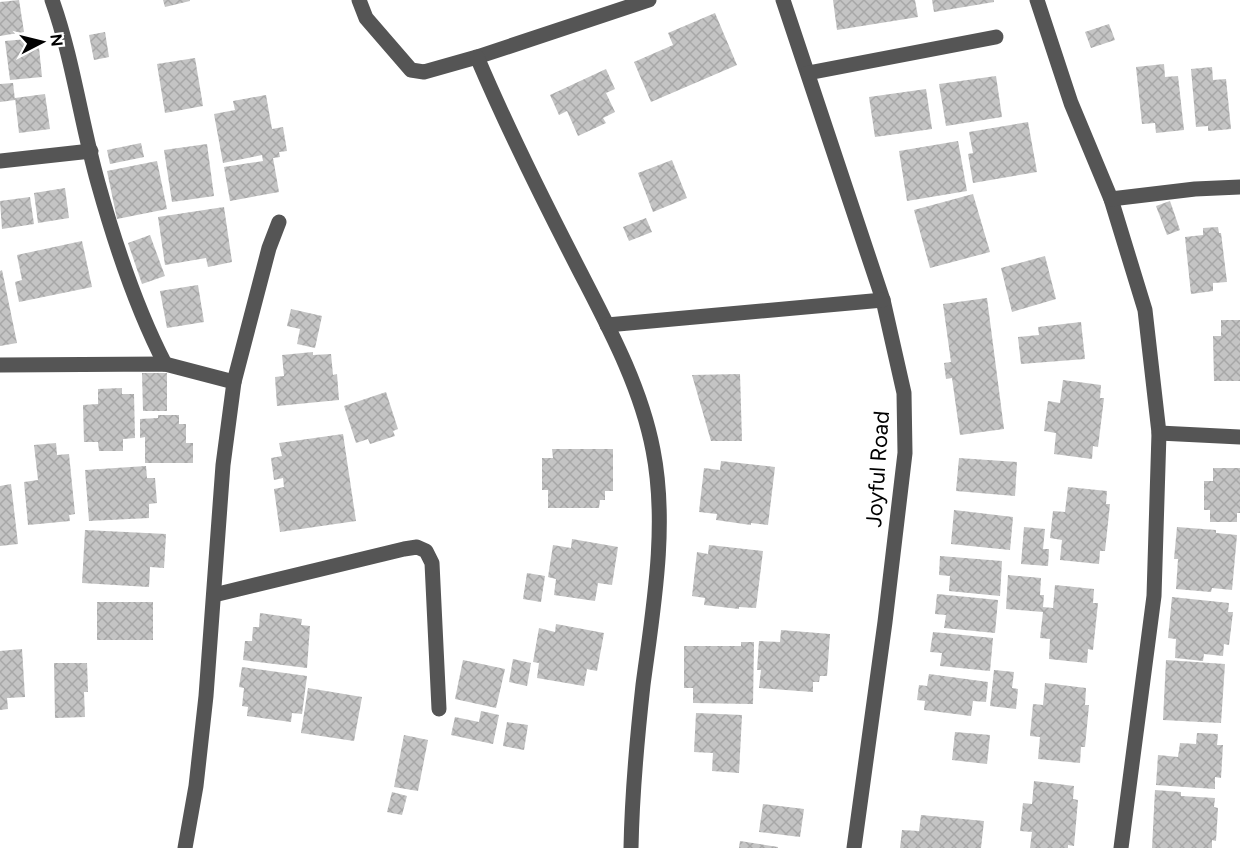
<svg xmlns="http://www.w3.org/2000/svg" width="1240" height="848" font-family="Figtree,sans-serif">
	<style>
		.building { fill: url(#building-cross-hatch) }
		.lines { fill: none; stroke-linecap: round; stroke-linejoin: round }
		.minor { stroke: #555; stroke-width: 15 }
		.labels { text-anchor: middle; stroke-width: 4.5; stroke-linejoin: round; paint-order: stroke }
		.street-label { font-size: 22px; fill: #000; stroke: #fff }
	</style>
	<defs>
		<pattern id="building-cross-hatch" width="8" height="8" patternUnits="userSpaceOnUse" patternTransform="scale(1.5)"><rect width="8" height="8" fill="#c4c4c4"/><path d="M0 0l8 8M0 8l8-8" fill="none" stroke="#a7a7a7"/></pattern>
	</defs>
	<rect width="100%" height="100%" fill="#fff"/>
	<g class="building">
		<polygon points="19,0 24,32 0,36 0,2"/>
		<polygon points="163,0 190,0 190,1 165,7"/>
		<polygon points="833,0 915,0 918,17 837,30"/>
		<polygon points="932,0 994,0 994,2 934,12"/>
		<polygon points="715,13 737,65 651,102 634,62 673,45 668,33"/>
		<polygon points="1109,24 1115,40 1091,48 1085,32"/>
		<polygon points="105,32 109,57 94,60 89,35"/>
		<polygon points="38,38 42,77 10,80 5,41"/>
		<polygon points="195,58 203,106 165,113 157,64"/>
		<polygon points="1164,64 1165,77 1178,76 1184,130 1156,133 1155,123 1142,124 1136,67"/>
		<polygon points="1212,67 1213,80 1226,79 1231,129 1208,131 1208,126 1196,127 1191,69"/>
		<polygon points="606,69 615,89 606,93 615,112 603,118 606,123 578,136 567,111 559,115 550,95"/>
		<polygon points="996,76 1002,117 946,126 939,84"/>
		<polygon points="13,83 15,100 0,102 0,84"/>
		<polygon points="926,89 932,129 875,137 869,97"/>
		<polygon points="45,94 50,129 19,133 15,98"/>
		<polygon points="266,95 272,129 283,127 287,151 279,152 280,157 273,158 279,192 230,201 224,167 263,161 262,155 223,163 214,114 235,110 233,101"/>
		<polygon points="1028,122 1037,172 973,183 968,154 973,153 969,132"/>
		<polygon points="958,141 967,191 907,201 899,151"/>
		<polygon points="141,143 144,157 110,164 107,150"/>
		<polygon points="207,144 214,196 172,202 164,150"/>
		<polygon points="672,160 687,198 653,212 638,173"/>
		<polygon points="157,161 167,209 117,219 107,171"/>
		<polygon points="65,188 69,218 38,223 34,193"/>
		<polygon points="973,194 990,252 930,268 914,210"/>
		<polygon points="30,197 34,224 2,229 0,201"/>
		<polygon points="1170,201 1180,230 1167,235 1156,206"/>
		<polygon points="224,207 232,262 208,267 206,258 165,265 158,217"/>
		<polygon points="646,218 652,232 629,241 623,227"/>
		<polygon points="1218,227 1219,233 1221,233 1227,282 1213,283 1213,291 1191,294 1185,237 1203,235 1203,228"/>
		<polygon points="150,235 165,276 142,284 128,243"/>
		<polygon points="82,241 92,287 19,302 15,282 22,280 17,255"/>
		<polygon points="1045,256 1056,299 1012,312 1001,268"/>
		<polygon points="2,270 17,343 0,346 0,271"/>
		<polygon points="198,285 204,322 167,328 160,291"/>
		<polygon points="987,298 1004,429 960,435 952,378 946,379 944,363 951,362 943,304"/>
		<polygon points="291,309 322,316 315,348 297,344 300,329 287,326"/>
		<polygon points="1221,320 1240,320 1240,381 1214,381 1213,336 1221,336"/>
		<polygon points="1081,322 1085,359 1021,364 1018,337 1039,335 1038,327"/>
		<polygon points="313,352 313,355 331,354 333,375 337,374 339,400 277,406 275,377 284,376 282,355"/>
		<polygon points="142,373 167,373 167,411 143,411"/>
		<polygon points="740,374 742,441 711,441 692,375"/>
		<polygon points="1063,380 1101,385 1100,398 1104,398 1098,447 1093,446 1092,459 1054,454 1056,433 1044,431 1048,401 1060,403"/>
		<polygon points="122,388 122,394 134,394 135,438 123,439 123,451 99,451 98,442 84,442 83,405 98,404 98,389"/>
		<polygon points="386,392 398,429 393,431 395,436 370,444 368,439 356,443 344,406"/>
		<polygon points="158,415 179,415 179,424 186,424 186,443 193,443 193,463 145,463 145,437 140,438 140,419 158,418"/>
		<polygon points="343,434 356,521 280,532 274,489 284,487 283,478 274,480 271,458 282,456 279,443"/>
		<polygon points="56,443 57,455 69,454 75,514 69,515 70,521 28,525 24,482 38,480 34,445"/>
		<polygon points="552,449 613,449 613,491 605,491 605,500 600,500 599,508 548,508 548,490 542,490 542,458 553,458"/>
		<polygon points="959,458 1017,462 1015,496 956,491"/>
		<polygon points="721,461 775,467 768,525 751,523 751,525 716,520 717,514 699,512 704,468 720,470"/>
		<polygon points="146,466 147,478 155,478 157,503 149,504 149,518 89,521 85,470"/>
		<polygon points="1213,468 1240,468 1240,513 1237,513 1237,522 1210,522 1210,510 1204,510 1204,481 1213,481"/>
		<polygon points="11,484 18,544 0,546 0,486"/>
		<polygon points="1068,487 1107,491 1106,504 1110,504 1105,551 1100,551 1099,564 1060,560 1062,540 1050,538 1053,511 1065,512"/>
		<polygon points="954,510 1013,517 1010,550 951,544"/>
		<polygon points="1024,527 1045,529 1043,549 1049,549 1048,566 1021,564"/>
		<polygon points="1177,527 1216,530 1216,533 1237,535 1232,590 1212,588 1211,592 1176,589 1178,559 1174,559"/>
		<polygon points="85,530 166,534 164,568 150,567 149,587 82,583"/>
		<polygon points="572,539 618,547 612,585 598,583 595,601 554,595 556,579 548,577 553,545 571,548"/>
		<polygon points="709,545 763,551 756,608 739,607 739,609 704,605 705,598 692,596 697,552 708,554"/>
		<polygon points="940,556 1002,561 1000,596 949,591 950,576 939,575"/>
		<polygon points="527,573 545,576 541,602 523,599"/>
		<polygon points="1008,575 1041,578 1040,595 1044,595 1043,607 1053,608 1055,585 1094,589 1093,603 1098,603 1093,650 1088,649 1087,663 1049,659 1050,639 1040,638 1043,612 1006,609"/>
		<polygon points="937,594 998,600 995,633 944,628 946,615 935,614"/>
		<polygon points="1172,597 1229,603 1228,612 1233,612 1229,645 1224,644 1223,656 1204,654 1203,661 1175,658 1176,639 1168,638"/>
		<rect x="97" y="602" width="56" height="38"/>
		<polygon points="260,613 302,619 301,625 310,626 307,668 243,660 245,641 252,641 253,627 259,627"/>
		<polygon points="556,624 604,633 597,671 587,669 584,686 537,678 539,663 533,662 539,628 555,632"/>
		<polygon points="781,630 830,634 827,676 820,676 819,682 813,682 813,692 759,688 761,670 757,670 759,641 780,642"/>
		<polygon points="933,632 993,638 990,671 940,666 942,653 930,652"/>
		<polygon points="741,642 754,642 753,704 693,703 693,688 684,688 684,646 741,646"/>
		<polygon points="22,649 25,697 7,698 8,709 0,710 0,651"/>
		<polygon points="513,659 531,663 527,686 509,682"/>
		<polygon points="463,660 505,669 496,708 455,699"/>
		<polygon points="1166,660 1225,664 1221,723 1163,720"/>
		<polygon points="54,663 87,663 88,692 84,692 85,717 55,718"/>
		<polygon points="242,667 307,676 302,714 292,713 291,722 247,716 248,707 242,706 244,688 239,687"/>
		<polygon points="994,670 1014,672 1012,688 1018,689 1016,709 990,706"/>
		<polygon points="929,674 988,682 986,702 973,701 971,716 924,710 925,701 917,700 919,685 927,686"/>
		<polygon points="1045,683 1086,688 1085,705 1089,705 1085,747 1081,747 1080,763 1038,759 1040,737 1030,736 1033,704 1043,705"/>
		<polygon points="308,688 362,697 354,741 301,733"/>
		<polygon points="481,711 499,715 493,744 451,735 455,717 479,722"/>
		<polygon points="696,713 742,715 739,773 712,771 713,753 694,752"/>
		<polygon points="507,722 528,725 524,750 503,746"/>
		<polygon points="955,732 990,735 987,764 952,760"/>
		<polygon points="1197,733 1218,734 1217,745 1223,745 1221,778 1215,777 1215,789 1156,785 1158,755 1178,757 1180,743 1196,744"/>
		<polygon points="404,735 428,740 418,791 394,787"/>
		<polygon points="1034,781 1074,786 1073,799 1078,800 1074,846 1068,845 1068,848 1030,848 1032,832 1020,831 1023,803 1032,804"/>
		<polygon points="1155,790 1181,792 1181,796 1215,798 1214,807 1218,808 1216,841 1212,840 1212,848 1152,848"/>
		<polygon points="392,792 407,796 402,815 387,812"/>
		<polygon points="763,804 804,809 800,837 759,832"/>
		<polygon points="921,815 984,821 981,848 900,848 902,830 919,831"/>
		<polygon points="740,841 778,847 778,848 739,848"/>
	</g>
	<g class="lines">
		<g class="minor">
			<path d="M52,0C73,59 81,123 98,183C115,244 136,308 165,364"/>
			<polyline points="359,0 366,18 411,70 424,72 477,57 649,0"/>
			<polyline points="783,0 883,300 904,393 905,453 885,622 854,848"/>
			<polyline points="1037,0 1071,103 1111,199 1145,310 1159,433 1154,596 1121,848"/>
			<path d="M477,57C506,125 539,192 573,258C604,319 640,382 653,450C668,526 653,610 643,685C637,739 632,794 631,848"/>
			<polyline points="808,73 996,37"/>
			<polyline points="0,161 91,151"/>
			<polyline points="1111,199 1195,189 1240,187"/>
			<polyline points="607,325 883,300"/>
			<polyline points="0,365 165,364 234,382"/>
			<polyline points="1159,433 1240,437"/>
			<polyline points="214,595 404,549 417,547 426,551 432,563 439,709"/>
			<polyline points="185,848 196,786 206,696 223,465 234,382 269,248 279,222"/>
		</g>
	</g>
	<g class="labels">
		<g class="street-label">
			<text transform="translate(877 469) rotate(-86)" y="8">Joyful Road</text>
		</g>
	</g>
	<g transform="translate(42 42) rotate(83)" stroke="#ffffff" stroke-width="4.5" paint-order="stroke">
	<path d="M0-4.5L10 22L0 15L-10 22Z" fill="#000000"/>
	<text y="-9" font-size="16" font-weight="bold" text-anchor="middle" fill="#000000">N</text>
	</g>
</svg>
